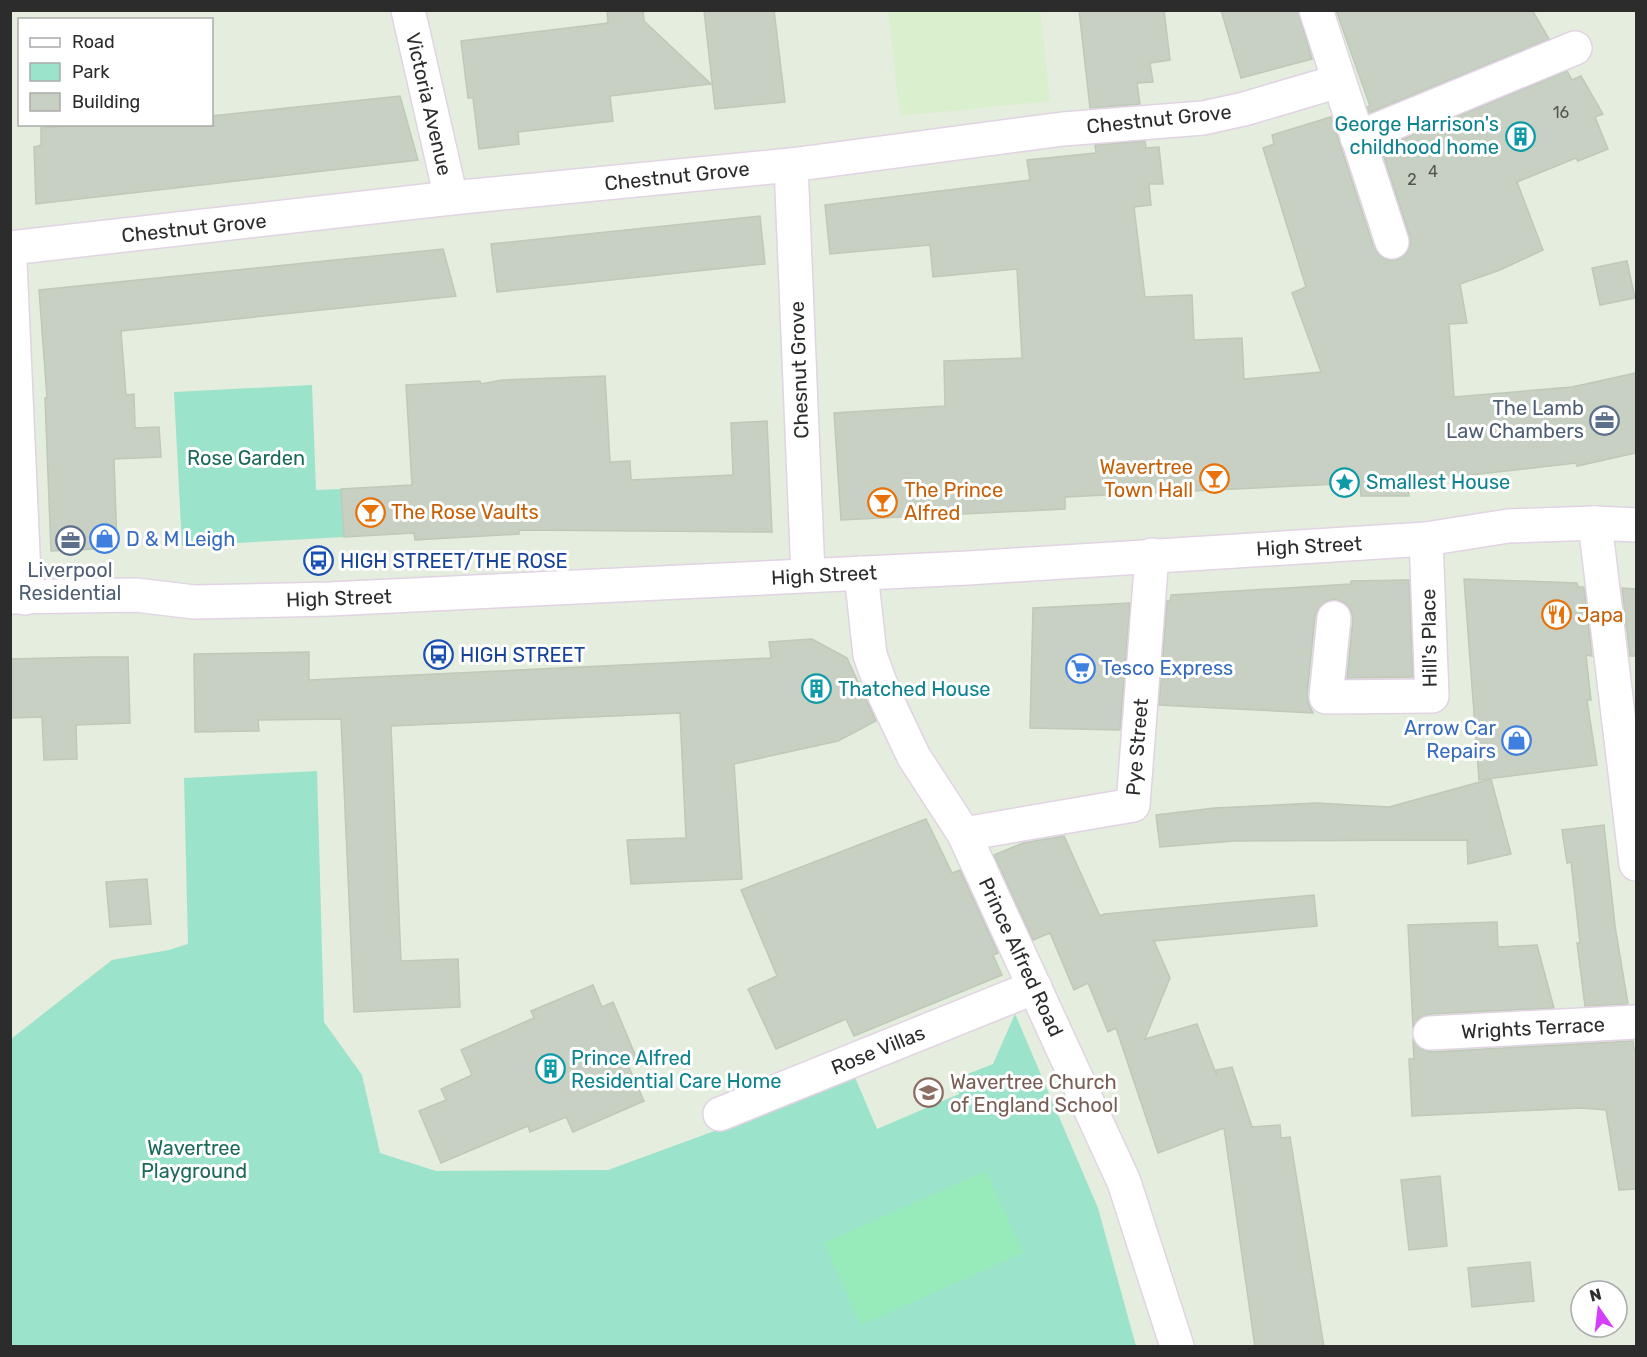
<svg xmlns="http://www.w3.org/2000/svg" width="1647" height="1357" font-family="Rubik,sans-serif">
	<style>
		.education { fill: #d9efce }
		.green { fill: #9be3ca }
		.pitch { fill: #97ebba }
		.building { fill: #c8d0c3; stroke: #bec9b8; stroke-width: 1.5 }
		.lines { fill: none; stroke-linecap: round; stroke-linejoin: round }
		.street-casing { stroke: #e1d3e4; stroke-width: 36 }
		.secondary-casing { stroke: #e1d3e4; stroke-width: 36 }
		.street { stroke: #fff; stroke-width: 33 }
		.secondary { stroke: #fff; stroke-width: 33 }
		.labels { text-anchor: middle; stroke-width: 6; stroke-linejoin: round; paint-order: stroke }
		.number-label { font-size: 16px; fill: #535552 }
		.street-label { font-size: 20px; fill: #2c2c2c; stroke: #fff }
		.culture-label { font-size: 20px; fill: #0d838f; stroke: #fff; text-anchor: start }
		.service-label { font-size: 20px; fill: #4e5e75; stroke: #fff; text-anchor: end }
		.park-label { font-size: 20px; fill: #1b6a59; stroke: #fff }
		.food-label { font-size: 20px; fill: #c56008; stroke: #fff; text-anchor: start }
		.shop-label { font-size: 20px; fill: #366cbe; stroke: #fff; text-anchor: start }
		.transit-label { font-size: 20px; fill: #164399; stroke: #fff; text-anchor: start }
		.education-label { font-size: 20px; fill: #785e54; stroke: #fff; text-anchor: start }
	</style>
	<rect width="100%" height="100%" fill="#e5edde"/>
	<polygon class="education" points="888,11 1040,11 1050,101 900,116"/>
	<g class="green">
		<polygon points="312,385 316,490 341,489 344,537 182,546 174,392"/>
		<polygon points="317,771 324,1022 362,1075 380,1153 436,1171 608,1170 750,1118 854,1075 877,1129 959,1094 955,1079 993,1064 1015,1014 1098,1208 1136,1346 11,1346 11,1039 112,960 169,950 188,944 184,778"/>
	</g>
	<polygon class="pitch" points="986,1171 1023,1253 861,1325 824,1243"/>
	<g class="building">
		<polygon points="607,10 643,10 644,21 711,84 610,96 613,121 518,132 519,144 479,149 473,98 468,98 461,41 608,23"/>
		<polygon points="704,10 774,10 785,102 715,109"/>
		<polygon points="1079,10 1164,10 1170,60 1150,63 1153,82 1137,83 1140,104 1090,108"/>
		<polygon points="1221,10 1298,10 1312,59 1241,78"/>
		<polygon points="1336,10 1532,10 1549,39 1369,113 1367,107 1370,106"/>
		<polygon points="1567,71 1572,80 1581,76 1603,114 1595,117 1608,149 1578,161 1576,158 1517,182 1543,250 1500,270 1460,284 1467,323 1449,324 1454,397 1572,387 1636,373 1636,453 1577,466 1576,463 1408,482 1409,496 1361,496 1360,483 1065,497 1065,509 841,520 834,413 945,406 944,361 1022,358 1017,269 933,277 930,245 830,254 825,205 1030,180 1027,160 1096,153 1095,145 1145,141 1146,148 1159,147 1163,184 1149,184 1151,205 1134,207 1145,297 1192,295 1194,340 1242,338 1244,379 1321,372 1292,293 1306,287 1263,148 1274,144 1272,135 1331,117 1374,248 1380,256 1389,260 1397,260 1406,254 1410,245 1410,237 1381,148"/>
		<polygon points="400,96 418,160 36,204 34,147 41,145 41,128 85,124 212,124 212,116"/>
		<polygon points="760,216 765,264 497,292 491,244"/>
		<polygon points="443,249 456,296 121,331 126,395 134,394 135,428 159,427 161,457 114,459 117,548 51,551 45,398 47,398 39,290"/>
		<polygon points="1627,261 1635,298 1600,305 1592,268"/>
		<polygon points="605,376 610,462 630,461 631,480 733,475 731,423 767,421 772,532 519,530 519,534 415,540 414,533 344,537 341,489 412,485 406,385 480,381 481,384 502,380"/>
		<polygon points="1464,579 1577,583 1578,587 1584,587 1592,656 1586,655 1591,700 1587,700 1597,765 1479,780"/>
		<polygon points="1409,580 1413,677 1347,678 1353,619 1351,611 1345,603 1335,599 1327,601 1319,607 1315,616 1307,695 1309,705 1313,713 1159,705 1167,601 1170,601 1171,595 1351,584 1351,581"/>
		<polygon points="1622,588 1636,589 1636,656 1630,656"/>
		<polygon points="1130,603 1120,730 1030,728 1033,608"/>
		<polygon points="812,639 847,658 876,721 838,741 734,764 742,879 631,884 627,840 686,838 680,713 391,726 401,961 458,959 460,1007 354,1012 341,719 258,720 259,731 195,732 194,654 309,652 309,680 771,658 769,642"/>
		<polygon points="94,657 128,657 130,723 76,725 77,759 44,760 42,717 10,718 10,659"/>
		<polygon points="1491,779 1511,854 1468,864 1467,840 1234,841 1160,847 1156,815 1215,808 1316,803 1389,807"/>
		<polygon points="926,819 952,873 960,870 998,953 993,955 1002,975 854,1036 846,1019 776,1049 748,989 777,976 741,890"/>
		<polygon points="1604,825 1615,926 1628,1004 1585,1006 1577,943 1580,943 1571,862 1567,863 1562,830"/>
		<polygon points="1064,836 1100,916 1104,914 1314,895 1317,926 1154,941 1170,978 1145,1039 1197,1024 1217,1076 1216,1070 1232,1067 1252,1127 1280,1125 1281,1138 1290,1137 1324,1347 1255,1347 1224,1128 1158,1153 1116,1028 1108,1032 1088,983 1074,990 1050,933 1033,940 994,855 1023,843"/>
		<polygon points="147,879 151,924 110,927 106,882"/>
		<polygon points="1497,922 1498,947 1537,945 1554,1008 1429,1014 1419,1018 1413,1027 1408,925"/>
		<polygon points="593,985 602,1007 613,1002 637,1059 627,1063 644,1101 573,1132 566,1117 530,1132 528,1126 441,1163 419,1111 446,1100 441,1089 472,1075 461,1050 534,1018 531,1011"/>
		<polygon points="1413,1040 1421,1049 1431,1052 1633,1041 1634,1049 1636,1049 1636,1189 1619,1190 1606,1110 1581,1108 1412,1116 1409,1059 1414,1059"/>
		<polygon points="1440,1176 1447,1246 1409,1250 1401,1180"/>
		<polygon points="1530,1262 1534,1301 1472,1307 1468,1268"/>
	</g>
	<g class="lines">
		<defs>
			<g id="street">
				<polyline points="408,10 451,198"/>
				<polyline points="1316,10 1392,242"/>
				<polyline points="1357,138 1575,48"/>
				<polyline points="791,165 808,575"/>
				<polyline points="10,248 451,198 791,165 1063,129 1203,118 1244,109 1339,81"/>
				<polyline points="10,262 25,598"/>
				<polyline points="1595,523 1636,864"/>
				<polyline points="861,573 870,655 885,696 914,757 964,834 1124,1182 1177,1346"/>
				<polyline points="1334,618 1326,697 1432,696 1426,539"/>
				<polyline points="964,834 1133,805 1152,555"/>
				<polyline points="1430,1033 1636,1022"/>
				<polyline points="720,1114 1035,987"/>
			</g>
			<polyline id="secondary" points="10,597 136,595 194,602 330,599 968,568 1426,539 1508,526 1595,523 1636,525"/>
		</defs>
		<use href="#street" class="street-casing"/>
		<use href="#secondary" class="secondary-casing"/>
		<use href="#street" class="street"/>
		<use href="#secondary" class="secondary"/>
	</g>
	<defs>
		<symbol id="building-ring" viewBox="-11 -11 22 22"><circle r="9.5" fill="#fff" stroke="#0f9aa8" stroke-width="1.5"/><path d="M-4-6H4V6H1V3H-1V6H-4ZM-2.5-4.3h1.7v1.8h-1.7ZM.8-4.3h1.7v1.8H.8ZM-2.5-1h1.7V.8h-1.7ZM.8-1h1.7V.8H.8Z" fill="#0f9aa8"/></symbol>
		<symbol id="office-ring" viewBox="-11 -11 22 22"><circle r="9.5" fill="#fff" stroke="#5c6f8a" stroke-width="1.5"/><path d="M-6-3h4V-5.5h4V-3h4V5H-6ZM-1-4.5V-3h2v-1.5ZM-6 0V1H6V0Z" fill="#5c6f8a"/></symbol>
		<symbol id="bar-ring" viewBox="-11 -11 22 22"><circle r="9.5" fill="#fff" stroke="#e8710a" stroke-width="1.5"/><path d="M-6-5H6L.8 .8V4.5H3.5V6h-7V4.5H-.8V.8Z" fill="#e8710a"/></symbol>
		<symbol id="sight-ring" viewBox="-11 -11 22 22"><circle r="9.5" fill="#fff" stroke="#0f9aa8" stroke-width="1.5"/><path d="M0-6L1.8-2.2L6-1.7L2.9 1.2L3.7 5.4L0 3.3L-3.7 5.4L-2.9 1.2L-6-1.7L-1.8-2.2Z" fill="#0f9aa8"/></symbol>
		<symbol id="shop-ring" viewBox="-11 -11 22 22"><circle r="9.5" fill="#fff" stroke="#3f7fe0" stroke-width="1.5"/><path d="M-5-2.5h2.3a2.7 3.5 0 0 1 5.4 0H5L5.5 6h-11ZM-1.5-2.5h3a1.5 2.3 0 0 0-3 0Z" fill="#3f7fe0"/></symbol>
		<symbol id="bus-ring" viewBox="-11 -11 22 22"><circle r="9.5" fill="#fff" stroke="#1a4fb4" stroke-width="1.5"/><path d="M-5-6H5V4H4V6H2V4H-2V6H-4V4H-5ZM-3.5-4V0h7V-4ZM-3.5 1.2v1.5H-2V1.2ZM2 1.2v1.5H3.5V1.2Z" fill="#1a4fb4"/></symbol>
		<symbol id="restaurant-ring" viewBox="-11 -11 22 22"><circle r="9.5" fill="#fff" stroke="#e8710a" stroke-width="1.5"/><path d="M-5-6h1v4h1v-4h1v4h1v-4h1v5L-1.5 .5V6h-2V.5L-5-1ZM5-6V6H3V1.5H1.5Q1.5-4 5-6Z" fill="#e8710a"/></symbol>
		<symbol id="supermarket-ring" viewBox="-11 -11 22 22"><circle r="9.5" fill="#fff" stroke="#3f7fe0" stroke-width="1.5"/><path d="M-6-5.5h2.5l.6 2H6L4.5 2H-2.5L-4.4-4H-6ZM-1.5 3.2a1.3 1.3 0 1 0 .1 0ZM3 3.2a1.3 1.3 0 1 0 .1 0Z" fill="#3f7fe0"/></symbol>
		<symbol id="school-ring" viewBox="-11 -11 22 22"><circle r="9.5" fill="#fff" stroke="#8d6e63" stroke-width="1.5"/><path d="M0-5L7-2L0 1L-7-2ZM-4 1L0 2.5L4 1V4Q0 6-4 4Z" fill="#8d6e63"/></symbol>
	</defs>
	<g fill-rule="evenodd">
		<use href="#building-ring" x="1504" y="120" width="33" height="33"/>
		<use href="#office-ring" x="1588" y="404" width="33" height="33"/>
		<use href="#bar-ring" x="1198" y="462" width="33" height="33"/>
		<use href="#sight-ring" x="1328" y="466" width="33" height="33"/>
		<use href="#bar-ring" x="866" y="486" width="33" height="33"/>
		<use href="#bar-ring" x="354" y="496" width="33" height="33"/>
		<use href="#shop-ring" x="88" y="522" width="33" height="33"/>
		<use href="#office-ring" x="54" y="524" width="33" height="33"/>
		<use href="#bus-ring" x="302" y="544" width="33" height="33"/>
		<use href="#restaurant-ring" x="1540" y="598" width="33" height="33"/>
		<use href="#bus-ring" x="422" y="638" width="33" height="33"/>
		<use href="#supermarket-ring" x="1064" y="652" width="33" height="33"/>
		<use href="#building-ring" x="800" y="672" width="33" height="33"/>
		<use href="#shop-ring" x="1500" y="724" width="33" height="33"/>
		<use href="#building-ring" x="534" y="1052" width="33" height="33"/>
		<use href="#school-ring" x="912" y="1076" width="33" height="33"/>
	</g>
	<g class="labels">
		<g class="number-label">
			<text x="1561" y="118">16</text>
			<text x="1433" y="177">4</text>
			<text x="1412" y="185">2</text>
		</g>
		<g class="street-label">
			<text transform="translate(429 104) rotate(77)" y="7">Victoria Avenue</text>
			<text transform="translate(1159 119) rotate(-6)" y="7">Chestnut Grove</text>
			<text transform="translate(677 176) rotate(-6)" y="7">Chestnut Grove</text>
			<text transform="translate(194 228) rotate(-6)" y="7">Chestnut Grove</text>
			<text transform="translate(799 370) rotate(-92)" y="7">Chesnut Grove</text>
			<text transform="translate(1309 546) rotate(-3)" y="7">High Street</text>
			<text transform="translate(824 575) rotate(-3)" y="7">High Street</text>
			<text transform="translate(339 598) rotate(-2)" y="7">High Street</text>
			<text transform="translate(1429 638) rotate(-91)" y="7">Hill's Place</text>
			<text transform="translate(1137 747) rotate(-85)" y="7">Pye Street</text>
			<text transform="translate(1021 957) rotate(65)" y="7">Prince Alfred Road</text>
			<text transform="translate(1533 1028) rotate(-3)" y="7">Wrights Terrace</text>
			<text transform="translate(878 1050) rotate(-22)" y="7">Rose Villas</text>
		</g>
		<g class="culture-label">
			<text x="1499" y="131" text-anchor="end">George Harrison's<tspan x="1499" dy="23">childhood home</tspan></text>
			<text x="1366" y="489">Smallest House</text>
			<text x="838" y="696">Thatched House</text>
			<text x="571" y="1065">Prince Alfred<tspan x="571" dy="23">Residential Care Home</tspan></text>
		</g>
		<g class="service-label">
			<text x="1584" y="415">The Lamb<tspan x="1584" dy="23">Law Chambers</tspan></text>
			<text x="70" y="577" text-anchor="middle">Liverpool<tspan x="70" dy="23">Residential</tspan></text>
		</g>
		<g class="park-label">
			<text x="246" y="465">Rose Garden</text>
			<text x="194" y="1155">Wavertree<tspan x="194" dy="23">Playground</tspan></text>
		</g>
		<g class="food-label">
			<text x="1193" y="474" text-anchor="end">Wavertree<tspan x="1193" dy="23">Town Hall</tspan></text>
			<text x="904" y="497">The Prince<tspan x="904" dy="23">Alfred</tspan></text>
			<text x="391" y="519">The Rose Vaults</text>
			<text x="1577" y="622">Japa</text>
		</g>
		<g class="shop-label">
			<text x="126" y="546">D &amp; M Leigh</text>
			<text x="1101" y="675">Tesco Express</text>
			<text x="1496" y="735" text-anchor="end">Arrow Car<tspan x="1496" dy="23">Repairs</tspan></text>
		</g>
		<g class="transit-label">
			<text x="340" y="568">HIGH STREET/THE ROSE</text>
			<text x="460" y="662">HIGH STREET</text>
		</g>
		<g class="education-label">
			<text x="950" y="1089">Wavertree Church<tspan x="950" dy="23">of England School</tspan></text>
		</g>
	</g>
	<rect width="1647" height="1357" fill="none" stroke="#2c2c2c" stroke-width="24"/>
	<rect x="18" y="18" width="195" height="108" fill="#ffffff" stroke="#ababab" stroke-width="1.5"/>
	<rect x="30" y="38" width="30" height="9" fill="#ffffff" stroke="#ababab" stroke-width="1.5"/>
	<text x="72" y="48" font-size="18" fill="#2c2c2c">Road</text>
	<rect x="30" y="63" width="30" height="18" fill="#9be3ca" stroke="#ababab" stroke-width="1.5"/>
	<text x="72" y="78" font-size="18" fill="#2c2c2c">Park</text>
	<rect x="30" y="93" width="30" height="18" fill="#c8d0c3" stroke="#ababab" stroke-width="1.5"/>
	<text x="72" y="108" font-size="18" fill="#2c2c2c">Building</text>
	<g transform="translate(1599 1309) rotate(346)"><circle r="28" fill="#ffffff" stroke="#ababab" stroke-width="1.5"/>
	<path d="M0-4.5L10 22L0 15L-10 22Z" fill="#d53ff9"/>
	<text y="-9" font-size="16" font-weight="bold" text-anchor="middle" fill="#2c2c2c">N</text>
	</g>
</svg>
